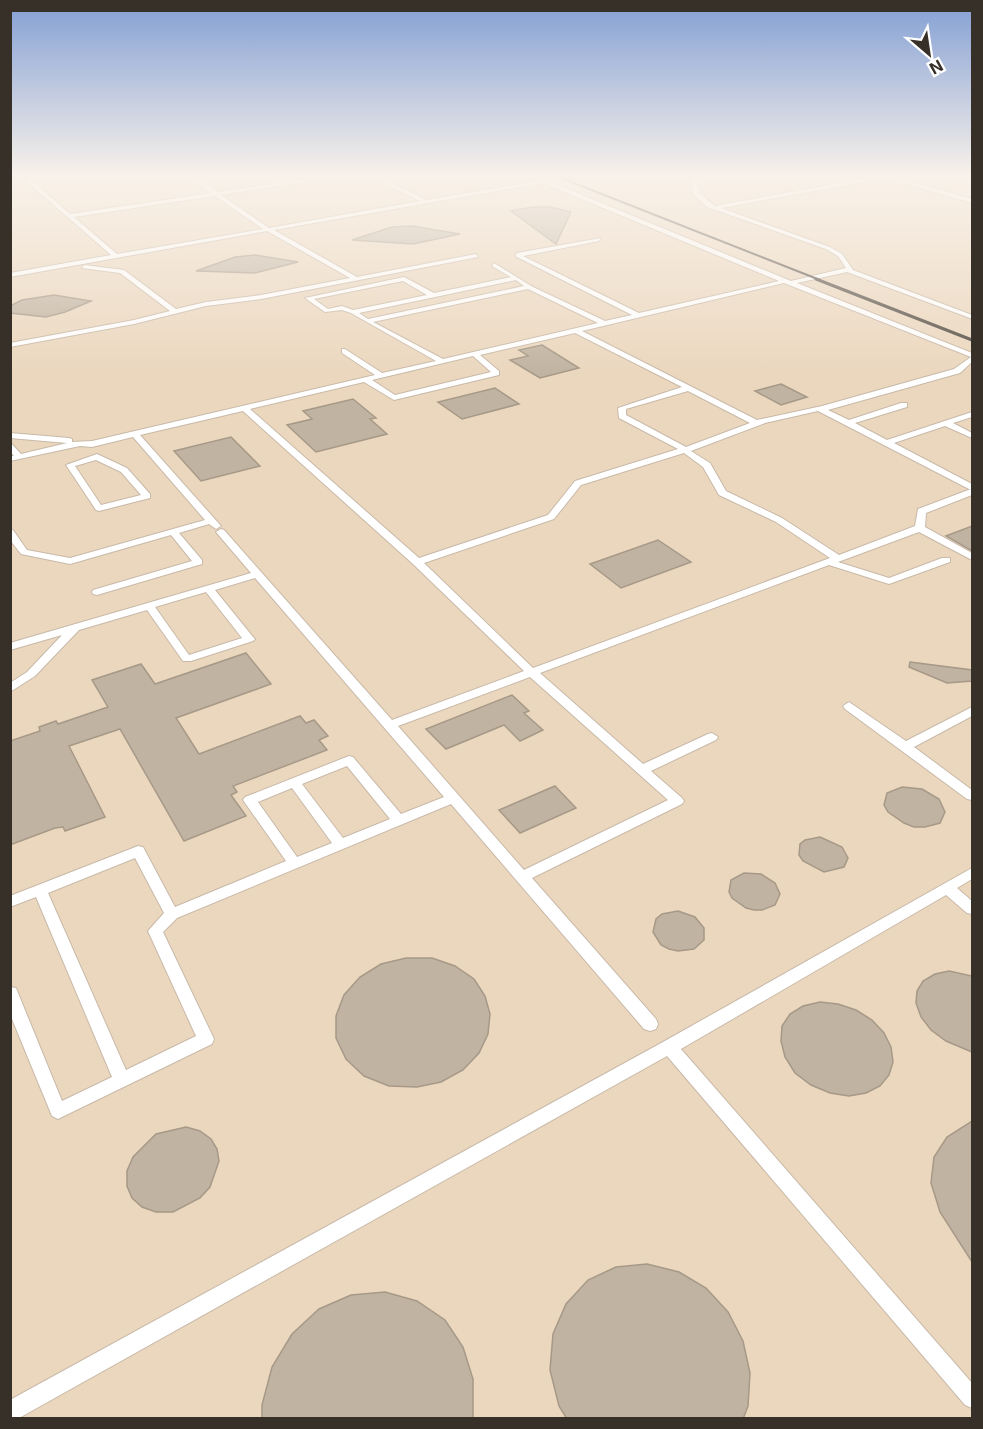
<svg xmlns="http://www.w3.org/2000/svg" width="983" height="1429" font-family="Inter,sans-serif">
	<style>
		.built { fill: #ebd7be }
		.building { fill: #c1b3a1; stroke: #a69987; stroke-width: 1.5 }
		.lines { fill: none; stroke-linecap: round; stroke-linejoin: round }
		.service-casing { stroke: #c8b9a8; stroke-width: 2 }
		.service { fill: #fff; fill-rule: evenodd }
		.rail-far1 { stroke: #554d44; stroke-width: 2 }
		.rail { stroke: #554d44; stroke-width: 3 }
	</style>
	<rect width="100%" height="100%" fill="#f2e3d1"/>
	<rect class="built" x="11" y="174" width="961" height="1244"/>
	<g class="building">
		<polygon points="533,207 551,207 571,212 556,244 511,211"/>
		<polygon points="412,226 460,234 413,244 352,240 392,227"/>
		<polygon points="255,255 298,262 255,273 196,271 235,257"/>
		<polygon points="54,295 91,301 65,312 46,317 10,313 10,306 22,300"/>
		<polygon points="542,345 579,368 540,378 510,360 528,356 519,350"/>
		<polygon points="781,384 807,397 781,405 755,391"/>
		<polygon points="495,388 519,404 462,419 438,402"/>
		<polygon points="353,399 376,418 370,419 387,434 316,452 287,425 312,419 303,411"/>
		<polygon points="231,437 260,466 201,481 174,451"/>
		<polygon points="972,526 972,551 946,536"/>
		<polygon points="658,540 691,562 621,588 590,564"/>
		<polygon points="246,653 271,684 176,718 199,754 300,716 306,723 314,720 328,736 319,740 327,750 233,786 237,792 231,795 246,816 184,841 120,729 69,746 105,817 65,831 63,827 55,828 10,845 10,741 40,731 39,727 56,721 58,724 108,707 92,680 141,664 155,684"/>
		<polygon points="910,662 972,670 972,681 947,683 909,667"/>
		<polygon points="512,695 529,711 524,713 543,730 520,741 504,725 446,749 426,729"/>
		<polygon points="555,786 576,808 520,833 499,810"/>
		<polygon points="902,787 922,789 939,799 945,812 940,823 925,827 914,827 904,823 888,812 884,805 887,793"/>
		<polygon points="820,837 842,847 848,858 844,867 824,872 803,861 799,855 800,844 805,840"/>
		<polygon points="744,873 761,874 775,883 780,894 775,905 762,910 754,910 746,908 732,898 729,892 731,880"/>
		<polygon points="678,911 695,917 704,928 704,940 694,949 678,951 669,949 661,945 653,932 656,919 662,914"/>
		<polygon points="406,958 432,958 455,966 474,979 485,996 490,1014 488,1034 479,1053 463,1070 441,1082 417,1087 389,1086 364,1076 346,1059 336,1038 336,1016 344,995 360,977 381,964"/>
		<polygon points="949,971 972,976 972,1052 946,1041 931,1030 921,1017 916,1003 917,991 923,981 935,974"/>
		<polygon points="820,1002 838,1004 856,1010 872,1020 884,1033 891,1047 893,1062 889,1075 880,1086 866,1093 849,1096 830,1093 811,1085 795,1073 785,1057 781,1041 782,1026 790,1014 803,1006"/>
		<polygon points="972,1121 972,1262 940,1212 931,1183 934,1157 947,1137"/>
		<polygon points="186,1127 200,1131 211,1139 217,1149 219,1161 210,1187 200,1198 173,1212 156,1212 142,1207 132,1198 127,1186 127,1171 133,1157 156,1134"/>
		<polygon points="647,1264 679,1272 706,1288 728,1312 743,1341 750,1373 748,1406 743,1419 567,1419 559,1406 550,1370 553,1334 566,1304 588,1280 616,1267"/>
		<polygon points="385,1292 417,1301 445,1320 463,1347 473,1379 473,1419 262,1419 262,1405 272,1367 292,1334 319,1309 351,1295"/>
	</g>
	<g class="lines">
		<defs>
			<g id="service">
				<path d="M42,174H56L30,179L70,214L211,193L185,174H191L217,192L337,174H351L221,195L269,228L420,201L366,174H373L426,200L538,181L524,174H531L791,281L846,268L838,256L826,249L707,207L693,194L690,174H695L699,193L715,206L889,174H901L892,177L972,199V203L886,178L721,208L830,247L842,254L853,270L972,315V319L970,318L847,272L797,283L972,353V362L960,373L828,410L849,420L901,403H907V407L855,423L887,440L972,412V417L953,423L972,433V438L945,426L894,443L972,484V495L926,513L925,527L972,553V560L919,532L838,562L889,578L942,558H950V562L889,584L829,565L540,673L643,764L708,734L712,733L718,737L716,740L651,771L682,798L684,801L682,804L532,878L656,1019L658,1024L656,1029L650,1031L644,1029L451,804L177,918L163,932L214,1039L212,1044L64,1116L58,1119L52,1116L10,1014V987L16,988L18,993L62,1101L112,1077L36,897L10,907V896L138,846L143,847L175,907L286,861L243,800L245,797L349,756L353,757L401,814L444,797L255,578L215,590L253,637L255,639L253,641L191,661H183L147,610L79,630L35,676L10,692V683L27,672L62,635L10,650V643L251,573L216,532L221,529L224,530L392,720L524,671L413,564L243,411L140,435L221,526L216,529L209,524L179,533L202,560V564L97,595L93,594L92,592L93,590L192,561L171,535L70,564L21,554L10,540V529L13,530L27,550L70,558L205,520L133,437L92,447L80,446L10,461V456H14L10,451V442L21,454L67,443L10,438V433L69,438L72,439V442L92,441L375,375L342,353V349H345L382,373L436,361L351,313L342,310L325,312L305,298L404,277L434,293L511,277L492,266L494,263L531,286L605,321L632,315L515,256L517,253L601,238L599,241L523,256L639,313L779,281L543,183L274,230L357,277L476,254L478,257L261,299L206,306L134,324L10,347V343L134,320L170,311L120,273L82,268L84,265L124,270L176,309L206,302L261,295L350,278L267,231L10,277V273L111,255L25,180L10,182V179ZM215,196L263,229L117,254L74,217ZM516,280L524,286L368,319L359,313ZM403,281L427,295L353,310L342,306L328,309L314,299ZM784,283L971,357L954,369L822,406L757,420L582,331ZM528,289L598,323L443,359L373,322ZM575,333L682,387L618,408L619,418L678,449L575,481L548,515L419,558L250,409L364,382L394,400L499,375V371L480,355ZM473,356L491,372L395,395L372,380ZM688,391L750,423L686,447L626,415V409ZM818,411L969,489H971L918,509L915,526L839,555L782,518L726,491L710,463L691,451L765,423ZM684,453L703,467L719,495L776,522L830,558L533,668L424,563L554,519L581,485ZM206,592L242,638L189,655L155,607ZM530,677L668,800L524,870L398,726ZM347,766L390,819L343,838L302,784ZM292,788L332,843L297,857L258,802ZM135,858L164,913L148,931L196,1036L126,1070L48,893Z"/>
				<path d="M97,454L127,468L150,494V498L99,511L96,510L66,465ZM96,460L121,472L141,495L101,505L75,466Z"/>
				<polygon points="849,702 906,741 972,707 972,716 914,747 972,790 972,800 967,799 845,709 843,706"/>
				<polygon points="972,868 972,879 957,888 972,901 972,914 967,913 946,895 681,1049 972,1383 972,1408 965,1405 667,1056 19,1418 10,1418 10,1400 663,1042"/>
			</g>
		</defs>
		<use href="#service" class="service-casing"/>
		<use href="#service" class="service"/>
		<polyline class="rail-far1" points="551,174 820,280"/>
		<polyline class="rail" points="816,279 972,340"/>
	</g>
	<linearGradient id="sky" x2="0" y2="1"><stop stop-color="#839fd4"/><stop offset="0.47" stop-color="#f9f2ea"/><stop offset="1" stop-color="#f9f2ea" stop-opacity="0"/></linearGradient>
	<rect width="983" height="374" fill="url(#sky)"/>
	<rect width="983" height="1429" fill="none" stroke="#363029" stroke-width="24"/>
	<g transform="translate(929 54) rotate(151)" stroke="#ffffff" stroke-width="4.5" paint-order="stroke">
	<path d="M0-4.5L10 22L0 15L-10 22Z" fill="#363029"/>
	<text y="-9" font-size="16" font-weight="bold" text-anchor="middle" fill="#363029">N</text>
	</g>
</svg>
